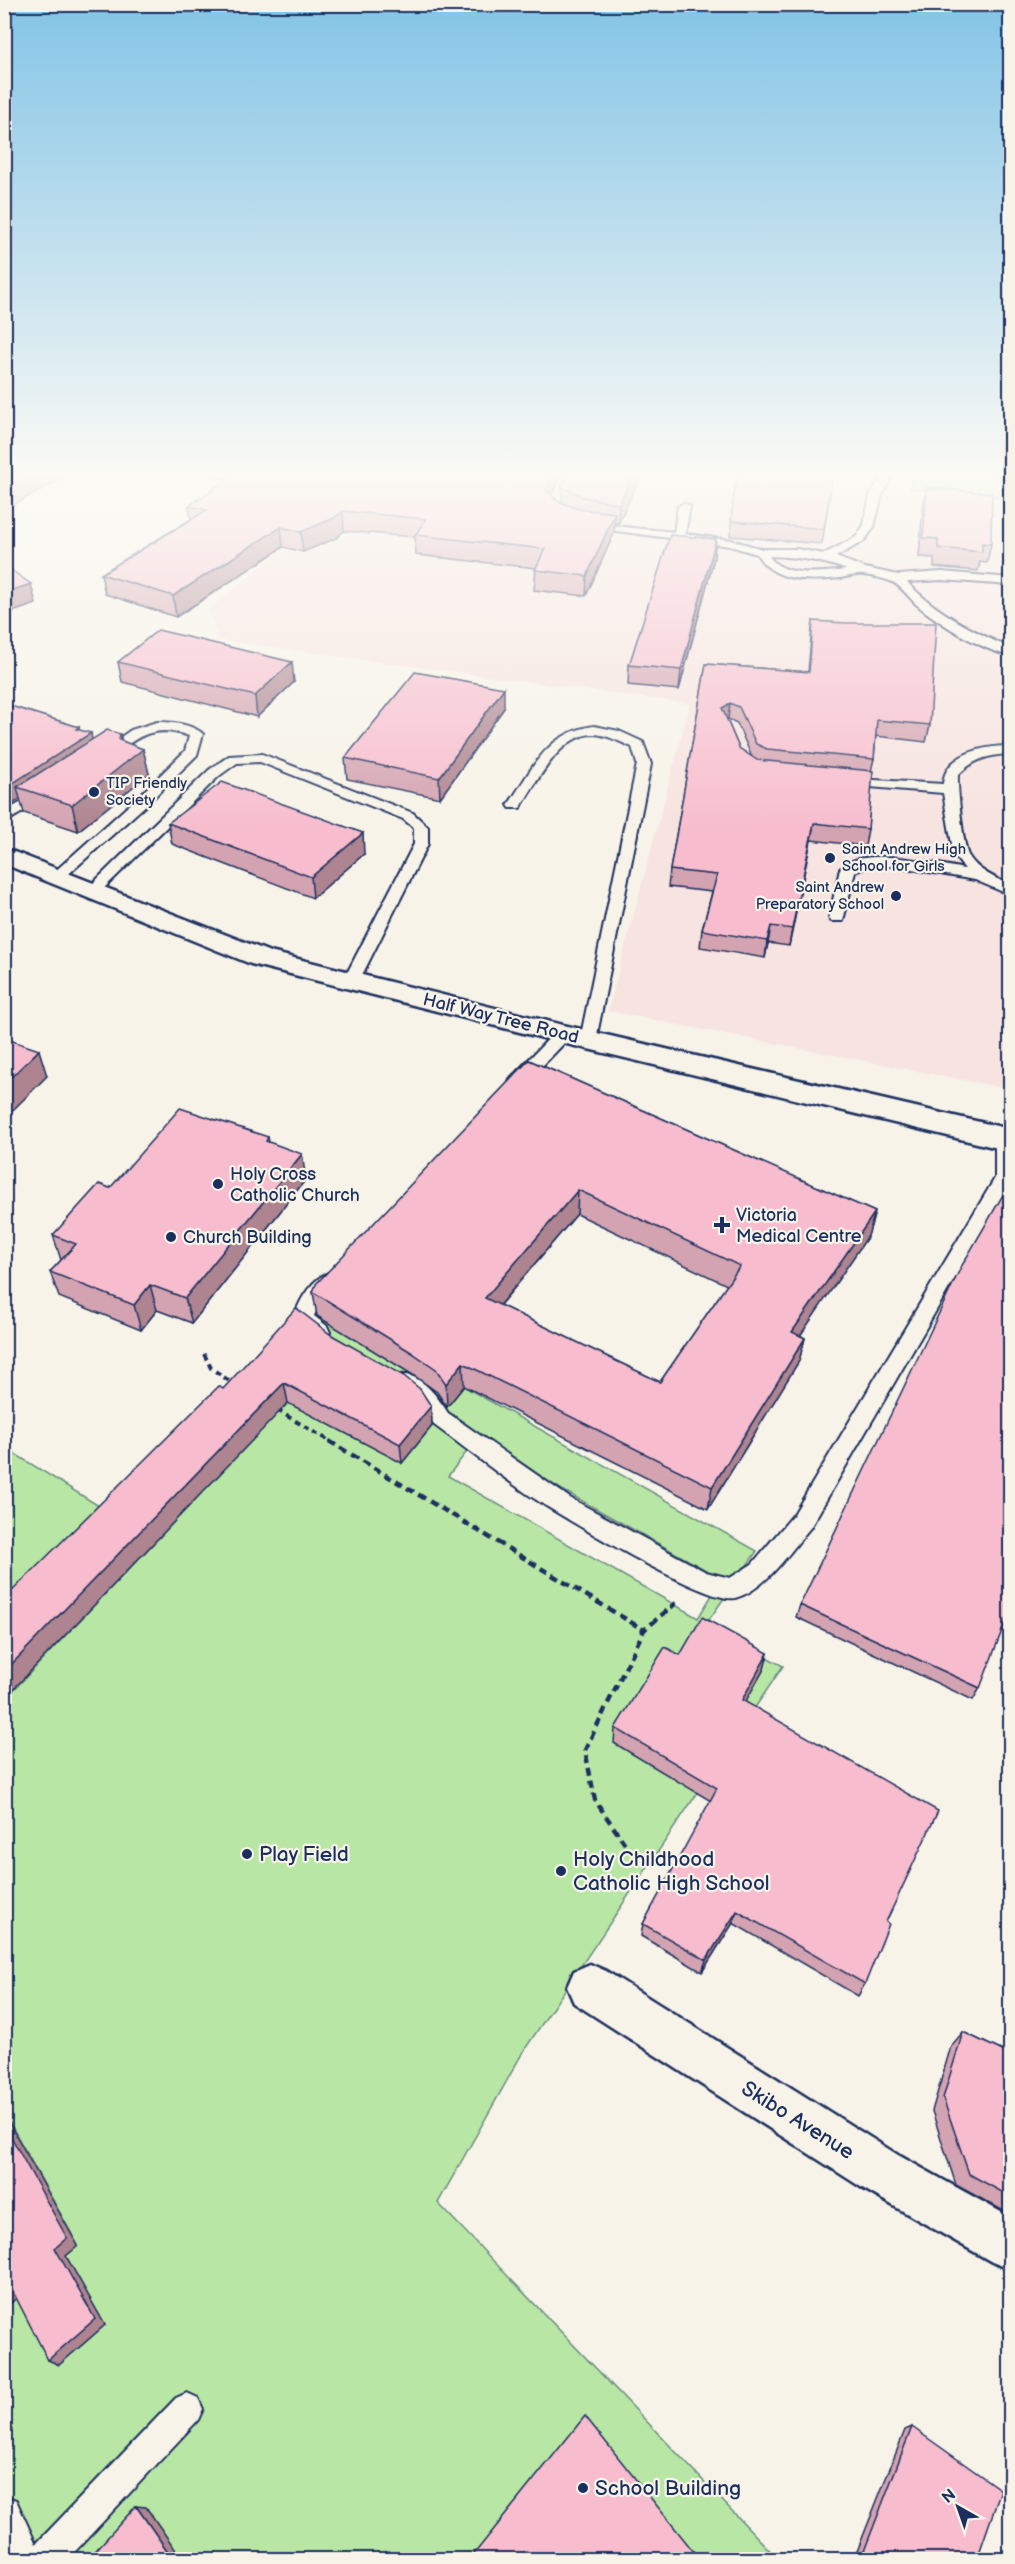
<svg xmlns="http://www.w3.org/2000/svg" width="1015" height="2564" font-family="'Balsamiq Sans',sans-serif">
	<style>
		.built { fill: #f7e3e0 }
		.green { fill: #b8e7a5; stroke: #6a8b82; stroke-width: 1.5; fill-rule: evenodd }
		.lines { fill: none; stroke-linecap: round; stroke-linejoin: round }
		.service-casing { stroke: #1b2f5e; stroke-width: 4 }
		.minor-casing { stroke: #1b2f5e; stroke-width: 5 }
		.primary-casing { stroke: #1b2f5e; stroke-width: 5 }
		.path-far1 { stroke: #1b2f5e; stroke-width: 4; stroke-dasharray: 6 4.5; stroke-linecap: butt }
		.path { stroke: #1b2f5e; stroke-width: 4.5; stroke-dasharray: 8 5; stroke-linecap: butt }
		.service { fill: #f7f3e8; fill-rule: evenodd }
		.minor { fill: #f7f3e8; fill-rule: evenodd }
		.primary { fill: #f7f3e8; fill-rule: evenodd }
		.wall { fill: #d4a3b1; stroke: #1b2f5e; stroke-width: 1.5; fill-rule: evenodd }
		.shaded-wall { fill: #ad8490; stroke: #1b2f5e; stroke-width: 1.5 }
		.building { fill: #f7bdce; stroke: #1b2f5e; stroke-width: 1.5; fill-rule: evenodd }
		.poi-dot { fill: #1b2f5e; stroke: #f7f3e8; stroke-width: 2 }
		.labels { text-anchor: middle; stroke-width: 4.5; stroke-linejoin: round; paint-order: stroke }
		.far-poi-label { font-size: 15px; fill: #1b2f5e; stroke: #f7f3e8; text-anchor: start }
		.street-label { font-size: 18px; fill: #1b2f5e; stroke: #f7f3e8 }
		.poi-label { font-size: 18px; fill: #1b2f5e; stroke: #f7f3e8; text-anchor: start }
		.near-poi-label { font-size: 21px; fill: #1b2f5e; stroke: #f7f3e8; text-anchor: start }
		.near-street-label { font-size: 21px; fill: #1b2f5e; stroke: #f7f3e8 }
	</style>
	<rect width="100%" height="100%" fill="#f7f3e8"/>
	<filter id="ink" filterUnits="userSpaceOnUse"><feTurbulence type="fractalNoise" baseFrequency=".0167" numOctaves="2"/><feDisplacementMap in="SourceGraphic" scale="12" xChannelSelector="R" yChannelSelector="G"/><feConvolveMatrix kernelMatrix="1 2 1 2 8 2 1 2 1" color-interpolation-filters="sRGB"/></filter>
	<g filter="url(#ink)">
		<polygon class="built" points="422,472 1010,472 1010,1089 608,1011 690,704 219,640 209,609 278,553 341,540"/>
		<g class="green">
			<polygon points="915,472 973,472 1010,476 1010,498 910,488"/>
			<path d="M320,1306L757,1551L706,1624L783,1666L523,2052L438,2203L778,2559H5V2308L23,2293L105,2325L66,2256L78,2245L5,2114V1699L274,1417L5,1627L4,1447L110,1513ZM475,1441L722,1579L698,1618L448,1476Z"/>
		</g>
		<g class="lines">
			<defs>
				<g id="service">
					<path d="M877,472H887L891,478L882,495L874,527L864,541L836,557L865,568L898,575L942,572L1010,578V585L942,580L907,582C935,612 973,631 1010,648V656C982,650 940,624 917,605C909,598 900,584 890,581C882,578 872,576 863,575C856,574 848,577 840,578C811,581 773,583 757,554L730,546L578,526L558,518L547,508L561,477L566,474L571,477L559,507C581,527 643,528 674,532L678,506L684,503L690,506L685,534L731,540L762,549H797L824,554L856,537L864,525L870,495L881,478ZM769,556C797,557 821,560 847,570C824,572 784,579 769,556Z"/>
					<path d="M157,722C172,722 192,724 203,734L197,755L147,804L63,879H53L50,876L53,873L137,798L185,751L189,736C136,716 120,764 97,758L95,755L131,730Z"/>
					<path d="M594,726L619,731L643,742L651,764L596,1040L594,1044H582L580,1040L637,764L632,747C620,742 606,734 592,734C558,736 537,783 520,808H510L508,805C533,768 546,733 594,726Z"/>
					<path d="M1010,746V754C988,755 974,759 958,775C957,788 963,844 968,855C977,871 996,878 1010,885V895L975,880L894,866H870L855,872L843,921H831L829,918L840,869C862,844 935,864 965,869L954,856L943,793L845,785L840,784L838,781L840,778L943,784C945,753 985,746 1010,746Z"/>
					<polygon points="262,754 413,813 428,827 428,844 357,985 345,985 343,981 414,844 414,828 403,819 260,762 237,763 219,776 99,893 89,893 86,890 209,770 229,756"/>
					<polygon points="45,789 50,790 52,793 50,796 4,823 4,812"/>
					<polygon points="563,1028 569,1030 571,1034 569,1038 524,1085 512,1085 509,1081 512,1077 557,1030"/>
					<path d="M1004,1133L1010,1135V1183L810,1528C791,1550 765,1591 735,1598C709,1604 584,1529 556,1512C513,1487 474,1454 434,1425L422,1406L397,1388L394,1382L397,1376C418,1369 438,1397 448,1413L570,1498L706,1572L730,1578L752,1564L794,1514L995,1178V1139L998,1135Z"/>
					<path d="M331,1272L338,1274L341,1279L318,1306L314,1316L327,1326L330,1332L327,1338L320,1340L304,1333L294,1317C300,1299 312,1278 331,1272Z"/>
					<polygon points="187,2393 198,2398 203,2409 198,2420 67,2560 9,2560 4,2550 4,2496 16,2500 36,2544 176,2398"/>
				</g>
				<polygon id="minor" points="590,1964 606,1971 898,2155 1010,2217 1010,2269 992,2262 864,2189 574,2003 567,1987 574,1971"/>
				<polygon id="primary" points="4,848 270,952 563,1025 1010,1129 1010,1151 563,1043 251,964 4,864"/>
			</defs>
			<use href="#service" class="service-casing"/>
			<use href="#minor" class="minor-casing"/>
			<use href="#primary" class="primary-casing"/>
			<g class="path-far1">
				<polyline points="204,1354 211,1368 232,1383"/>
				<polyline points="277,1410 331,1442"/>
			</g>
			<g class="path">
				<polyline points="329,1441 644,1630"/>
				<polyline points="625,1844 595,1800 585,1750 644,1630 676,1603"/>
			</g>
			<use href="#service" class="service"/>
			<use href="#minor" class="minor"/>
			<use href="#primary" class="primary"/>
		</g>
		<g class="wall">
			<path d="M183,472H642L618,524L615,523L614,533L586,596L534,590L536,568L416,555L415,537L344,531L336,538L303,552L283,547L176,617L105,594L101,574L191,519L189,506L228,479ZM567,472L568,473L562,487V502L558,501L551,495L559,476Z"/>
			<polygon points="737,472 833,472 822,544 730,536"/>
			<polygon points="927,488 991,544 987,563 980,562 978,571 934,567 934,558 919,557 923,506"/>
			<polygon points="714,558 679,690 628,685 629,665"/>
			<path d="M813,621L930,725L926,742L876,736L874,759L871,771L868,829L865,846L811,840L789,946L768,943L765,958L700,947L702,930L712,892L668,887L670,870L706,664L808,672L811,637ZM728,719L737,723L752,757L739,748L727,720Z"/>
			<polygon points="118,662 294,682 257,717 122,682"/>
			<polygon points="4,704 79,727 79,730 92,740 120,734 122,741 143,749 149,774 78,831 24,813 20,799 4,808"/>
			<polygon points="504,708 440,798 347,779 345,758"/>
			<polygon points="168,823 364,854 313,898 172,844"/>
			<path d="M529,1060L875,1212L868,1236L800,1335L805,1338L799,1361L708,1509L464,1386L447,1407L437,1392L413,1375L317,1316L313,1292ZM577,1214L727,1285L660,1382L500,1305Z"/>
			<polygon points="268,1137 269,1142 306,1179 192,1323 157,1310 141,1330 59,1297 50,1272 61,1260 53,1235 110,1188"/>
			<polygon points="330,1334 431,1406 432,1426 402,1463 288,1403 223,1389"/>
			<polygon points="800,1605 980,1688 973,1700 796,1617"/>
			<polygon points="768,1653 764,1669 745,1702 886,1922 865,1984 858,1996 733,1923 702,1972 641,1936 643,1924 711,1801 614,1743 615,1728 680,1655"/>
			<polygon points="963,2032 1011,2055 1011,2215 956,2185 932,2111 951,2046"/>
			<polygon points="912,2427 977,2559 854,2559 905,2430"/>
		</g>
		<g class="shaded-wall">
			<polygon points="36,472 75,472 4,510 4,488"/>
			<polygon points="553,472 567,472 559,476 545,510 546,490"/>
			<polygon points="634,472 642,472 618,524 619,504"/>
			<polygon points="343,511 344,531 336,538 303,552 301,532"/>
			<polygon points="615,513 614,533 586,596 587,576"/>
			<polygon points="281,527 283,547 176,617 173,596"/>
			<polygon points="716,539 714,558 679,690 681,670"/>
			<polygon points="31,584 36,604 4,615 4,593"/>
			<polygon points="292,662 294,682 257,717 255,696"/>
			<polygon points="504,688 504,708 440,798 439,778"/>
			<polygon points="730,703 728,719 720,724 722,708"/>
			<polygon points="79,727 81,739 91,733 94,750 17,787 20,799 5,809 4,789"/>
			<polygon points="120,734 126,760 143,749 149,774 78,831 72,805 119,740"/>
			<polygon points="814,823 811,840 789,946 792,929"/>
			<polygon points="363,833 364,854 313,898 311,877"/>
			<polygon points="771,926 768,943 765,958 767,941"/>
			<polygon points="39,1050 47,1076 4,1119 4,1084"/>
			<polygon points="302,1154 306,1179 192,1323 185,1298"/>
			<polygon points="578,1190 577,1214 485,1322 485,1298"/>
			<polygon points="875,1212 868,1236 787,1355 792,1332"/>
			<polygon points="150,1285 157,1310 141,1330 134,1305"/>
			<polygon points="805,1338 799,1361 708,1509 712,1487"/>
			<polygon points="463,1363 464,1386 447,1407 446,1384"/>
			<polygon points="284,1383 288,1403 4,1699 4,1672"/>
			<polygon points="431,1406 432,1426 402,1463 400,1444"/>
			<polygon points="768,1653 764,1669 738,1715 742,1700"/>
			<polygon points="737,1911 733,1923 702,1972 706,1960"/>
			<polygon points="4,2114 78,2246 66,2256 105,2325 59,2365 48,2360 4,2124"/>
			<polygon points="10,2286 23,2293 4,2308 4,2291"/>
			<polygon points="136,2506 146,2507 182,2559 173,2559"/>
		</g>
		<g class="building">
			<polygon points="4,472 36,472 4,488"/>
			<polygon points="238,472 553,472 546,490 558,501 578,509 615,513 587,576 535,570 545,549 415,535 426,519 343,511 334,518 301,532 281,527 173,596 101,574 207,510 189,506"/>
			<polygon points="568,472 634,472 619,504 583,497 562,487"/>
			<polygon points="737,472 833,472 824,529 731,521"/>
			<polygon points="927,488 992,493 991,544 982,543 982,552 938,548 938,539 923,538"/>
			<polygon points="670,535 716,539 681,670 629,665"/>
			<polygon points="4,565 31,584 4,593"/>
			<polygon points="813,621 846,623 936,623 930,725 877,720 874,759 767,749 756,744 739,707 730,703 722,708 739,748 757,760 873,771 868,829 814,823 792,929 771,926 767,941 702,930 717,875 670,870 706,664 809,672"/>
			<polygon points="158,630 292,662 255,696 118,662"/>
			<polygon points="415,672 504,688 439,778 345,758"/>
			<polygon points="4,704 79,727 76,729 91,733 4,789"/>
			<polygon points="107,730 120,734 119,740 143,749 72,805 17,787"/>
			<polygon points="222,782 363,833 311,877 168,823"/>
			<polygon points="4,1038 39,1050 4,1084"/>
			<path d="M529,1060L875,1212L792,1332L805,1338L712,1487L463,1363L446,1384L436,1369L411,1352L313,1292L316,1284ZM578,1190L740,1266L660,1382L485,1298Z"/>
			<polygon points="180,1108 268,1137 266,1141 302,1154 185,1298 150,1285 134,1305 50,1272 76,1244 53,1235 99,1184 110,1188"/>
			<polygon points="1011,1181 1011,1607 980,1688 800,1605 961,1267"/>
			<polygon points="296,1308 330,1334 404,1376 420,1389 431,1406 400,1444 284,1383 4,1672 4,1599 219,1386 223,1389"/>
			<polygon points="702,1617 768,1653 742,1700 938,1811 886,1922 889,1924 865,1984 737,1911 706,1960 643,1924 717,1788 615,1728 665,1647 680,1655"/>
			<polygon points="963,2032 1011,2055 1011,2197 969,2174 943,2098"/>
			<polygon points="4,2124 67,2238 55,2248 95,2319 48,2360 10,2286 4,2291"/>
			<polygon points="585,2416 698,2557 696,2559 470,2559"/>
			<polygon points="912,2427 1001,2490 977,2559 861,2559"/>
			<polygon points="136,2506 173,2559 88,2559"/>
		</g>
	</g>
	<linearGradient id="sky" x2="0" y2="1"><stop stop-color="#83c4e6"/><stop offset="0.57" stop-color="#fbfaf5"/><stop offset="1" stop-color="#fbfaf5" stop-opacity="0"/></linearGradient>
	<rect width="1015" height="831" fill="url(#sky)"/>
	<g class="poi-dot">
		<circle cx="94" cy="792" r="6"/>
		<circle cx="830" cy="858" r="6"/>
		<circle cx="896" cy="896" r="6"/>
		<circle cx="218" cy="1184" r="6"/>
		<path d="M719 1216h6v6h6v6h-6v6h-6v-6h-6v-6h6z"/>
		<circle cx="171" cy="1237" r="6"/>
		<circle cx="247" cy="1854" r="6"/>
		<circle cx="561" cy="1871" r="6"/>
		<circle cx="583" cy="2488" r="6"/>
	</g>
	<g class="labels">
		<g class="far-poi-label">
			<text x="106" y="788">TIP Friendly<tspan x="106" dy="17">Society</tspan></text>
			<text x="842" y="854">Saint Andrew High<tspan x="842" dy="17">School for Girls</tspan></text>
			<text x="884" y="892" text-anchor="end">Saint Andrew<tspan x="884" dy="17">Preparatory School</tspan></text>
		</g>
		<g class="street-label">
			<text transform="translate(501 1018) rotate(14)" y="6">Half Way Tree Road</text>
		</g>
		<g class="poi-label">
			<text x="230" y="1180">Holy Cross<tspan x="230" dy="21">Catholic Church</tspan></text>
			<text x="736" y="1221">Victoria<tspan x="736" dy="21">Medical Centre</tspan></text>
			<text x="183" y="1243">Church Building</text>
		</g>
		<g class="near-poi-label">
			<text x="259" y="1861">Play Field</text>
			<text x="573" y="1866">Holy Childhood<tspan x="573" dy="24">Catholic High School</tspan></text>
			<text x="595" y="2495">School Building</text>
		</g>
		<g class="near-street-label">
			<text transform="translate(798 2120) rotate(32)" y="7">Skibo Avenue</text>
		</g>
	</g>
	<rect width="1015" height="2564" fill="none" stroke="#f7f3e8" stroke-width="24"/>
	<rect x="12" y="12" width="991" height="2540" fill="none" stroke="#1b2f5e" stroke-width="2" filter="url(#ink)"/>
	<g transform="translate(958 2507) rotate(320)" stroke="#f7f3e8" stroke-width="4.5" paint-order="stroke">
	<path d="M0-4.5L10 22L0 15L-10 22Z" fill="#1b2f5e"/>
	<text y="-9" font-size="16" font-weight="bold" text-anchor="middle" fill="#1b2f5e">N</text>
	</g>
</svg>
